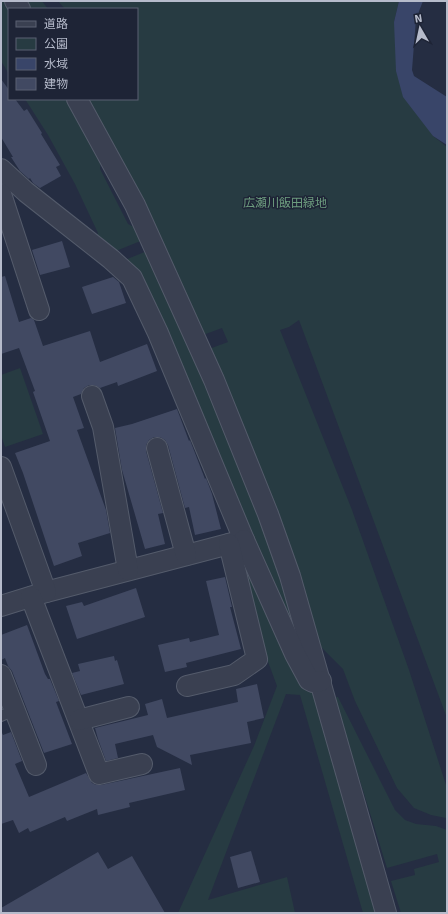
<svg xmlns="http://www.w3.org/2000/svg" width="448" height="914" font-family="Signika,'Noto Sans JP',sans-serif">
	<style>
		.green { fill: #273b42 }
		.water { fill: #394569 }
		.building { fill: #414962 }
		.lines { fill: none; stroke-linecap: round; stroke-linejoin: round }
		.lane-casing { stroke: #545b6b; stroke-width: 12 }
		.street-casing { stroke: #545b6b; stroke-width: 22 }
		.lane { stroke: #3a4051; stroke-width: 10 }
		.street { stroke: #3a4051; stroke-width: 20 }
		.labels { text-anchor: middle; stroke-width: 3; stroke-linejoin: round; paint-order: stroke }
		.park-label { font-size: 12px; fill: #6d9d7f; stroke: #1e2436 }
	</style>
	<rect width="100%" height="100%" fill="#252d42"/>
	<g class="green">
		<polygon points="1,1 6,1 9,9 9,74 1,61"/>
		<polygon points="24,1 42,1 48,9 29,9"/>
		<polygon points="58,1 399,1 394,22 433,136 447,147 447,718 299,320 289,327 280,330 352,510 409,670 447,788 446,818 431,815 414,808 397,788 355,701 343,669 321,647 288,545 209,349 228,342 222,328 203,335 87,99 137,99 137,9 65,9"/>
		<polygon points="25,99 70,99 101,160 100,169 128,224 138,229 143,240 116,251 95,239 98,233 75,184 48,135"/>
		<polygon points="147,251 195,352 283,573 311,666 125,260"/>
		<polygon points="20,368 43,434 5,447 1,435 1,375"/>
		<polygon points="242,556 302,679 313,694 378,913 363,913 300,695 286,694 208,900 287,877 295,913 178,913 254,746 277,686 267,659"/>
		<polygon points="334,697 338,697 395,810 405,820 416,824 436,826 447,830 447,913 401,913 391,881 415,875 414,869 439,862 437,854 387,868"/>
	</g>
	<polygon class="water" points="399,1 423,1 416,19 412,70 414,76 447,97 447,145 433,136 403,97 396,71 394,22"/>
	<g class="building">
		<polygon points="1,79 9,90 9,99 15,99 24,111 27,109 42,133 41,134 60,165 56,167 61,176 40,188 33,183 30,178 29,179 20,171 11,157 13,157 1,137"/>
		<polygon points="62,241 70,267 40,275 32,250"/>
		<polygon points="5,276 19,322 31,318 34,320 43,346 90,331 100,362 147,344 157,371 118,386 117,382 100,388 94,385 89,385 84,388 81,394 73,397 84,428 77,430 106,510 110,533 78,543 82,556 54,566 23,473 15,453 50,441 33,392 35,391 19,348 1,354 1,277"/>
		<polygon points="113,277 119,282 126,303 92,314 82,287"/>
		<polygon points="177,409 189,441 190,440 205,479 206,478 212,494 221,529 195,535 189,507 185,508 168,445 165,440 160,437 154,437 149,440 146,445 146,451 163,513 158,514 165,544 145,549 122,470 115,428 132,424"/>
		<polygon points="225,577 232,607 230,607 241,649 186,663 187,667 165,672 158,645 189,638 190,642 219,635 206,581"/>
		<polygon points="136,588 145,617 77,639 66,606 82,602 84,606"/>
		<polygon points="27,625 45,674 48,679 50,679 59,701 56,702 72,744 44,753 12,671 8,666 5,658 1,660 1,635"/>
		<polygon points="114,656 115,661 117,660 124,684 81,695 72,673 80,671 78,664"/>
		<polygon points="257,684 264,718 247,722 251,743 190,755 192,765 157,747 153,735 115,744 118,758 106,761 98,739 95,728 148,715 145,704 162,699 167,718 238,702 236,689"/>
		<polygon points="1,731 3,735 11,732 22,761 15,764 29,797 86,773 92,783 96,785 101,785 180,768 185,790 129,803 130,807 98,815 97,809 67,821 65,817 30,832 28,828 19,833 13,820 1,824"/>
		<polygon points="251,851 260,882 238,888 230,857"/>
		<polygon points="98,852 108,869 132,856 165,913 1,913 1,908"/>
	</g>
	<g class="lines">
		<defs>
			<polyline id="lane" points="1,716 15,710"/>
			<g id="street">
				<polyline points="15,1 20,9"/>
				<polyline points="77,99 135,205 214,380 268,514 290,576 386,913"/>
				<polyline points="1,169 26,192 111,259 132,278 158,333 244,540 46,592 1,606"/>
				<polyline points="1,194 39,310"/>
				<polyline points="92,396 103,427 128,570"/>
				<polyline points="157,448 186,555"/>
				<polyline points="1,467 46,592"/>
				<polyline points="244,540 295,654 309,680 313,682 321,681"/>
				<polyline points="31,597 99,774 142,764"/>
				<polyline points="1,675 36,765"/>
				<polyline points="187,686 234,675 257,659 229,544"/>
				<polyline points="79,720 129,707"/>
			</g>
		</defs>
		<use href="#lane" class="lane-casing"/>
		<use href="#street" class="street-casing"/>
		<use href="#lane" class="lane"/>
		<use href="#street" class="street"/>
	</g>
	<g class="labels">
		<g class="park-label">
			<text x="285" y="207">広瀬川飯田緑地</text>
		</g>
	</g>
	<rect width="448" height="914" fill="none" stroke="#b6bbcb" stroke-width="4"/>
	<rect x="8" y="8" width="130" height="92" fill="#1e2436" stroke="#5b6072"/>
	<rect x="16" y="21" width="20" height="6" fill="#3a4051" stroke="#5b6072"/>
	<text x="44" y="28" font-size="12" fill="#b6bbcb">道路</text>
	<rect x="16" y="38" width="20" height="12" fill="#273b42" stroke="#5b6072"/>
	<text x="44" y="48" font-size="12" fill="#b6bbcb">公園</text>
	<rect x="16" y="58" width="20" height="12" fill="#394569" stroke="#5b6072"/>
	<text x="44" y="68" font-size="12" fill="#b6bbcb">水域</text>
	<rect x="16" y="78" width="20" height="12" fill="#414962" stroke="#5b6072"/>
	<text x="44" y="88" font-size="12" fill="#b6bbcb">建物</text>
	<g transform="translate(420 28) rotate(351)" stroke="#1e2436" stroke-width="3" paint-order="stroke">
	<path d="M0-3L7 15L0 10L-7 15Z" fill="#b6bbcb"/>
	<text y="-6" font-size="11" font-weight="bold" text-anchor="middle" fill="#b6bbcb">N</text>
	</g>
</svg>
